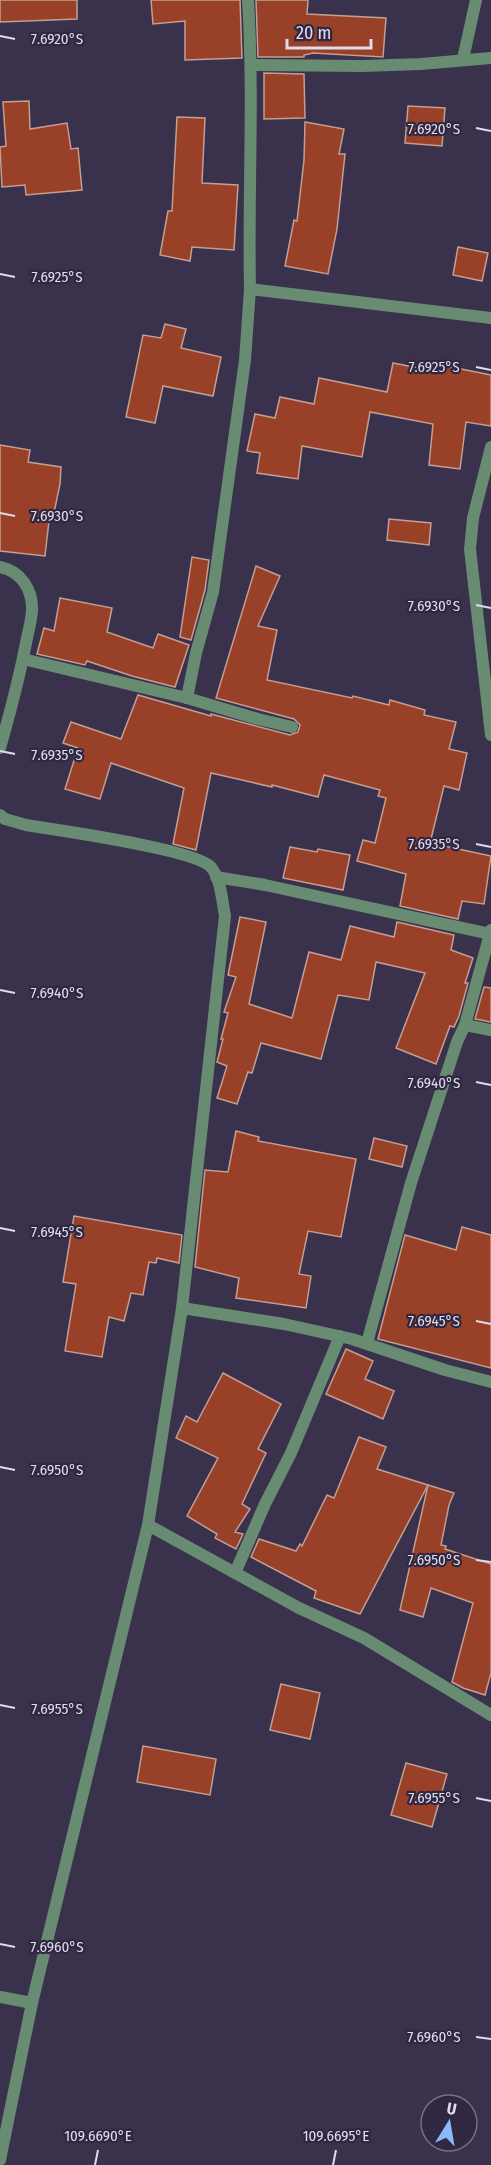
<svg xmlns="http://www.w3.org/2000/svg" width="491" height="2165" font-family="'Fira Sans Condensed',sans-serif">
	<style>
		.building { fill: #994029; stroke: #c39e93; stroke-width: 1.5 }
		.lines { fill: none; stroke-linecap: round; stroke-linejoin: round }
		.minor { stroke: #678c72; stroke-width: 12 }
		.ticks { fill: none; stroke: #e0dbec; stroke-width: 2 }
		.ticks-label { font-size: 15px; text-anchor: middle; fill: #e0dbec; stroke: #302741; stroke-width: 4.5; stroke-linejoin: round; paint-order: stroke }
	</style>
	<rect width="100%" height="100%" fill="#3a314c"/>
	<g class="building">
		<polygon points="0,0 77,0 77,19 0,22"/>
		<polygon points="151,0 240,0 242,58 185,60 185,21 153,24"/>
		<polygon points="256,0 308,0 307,14 386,18 383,57 313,53 304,55 304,57 258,57"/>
		<polygon points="264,73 304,74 305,118 264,119"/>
		<polygon points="29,101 30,129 67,123 71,149 78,148 82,190 26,195 25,185 2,187 0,147 6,146 3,102"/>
		<polygon points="408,106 445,108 442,146 405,143"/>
		<polygon points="177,117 205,118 202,183 238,185 234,250 192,247 190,261 160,255 168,211 172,211"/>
		<polygon points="305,122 344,129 339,154 345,154 337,229 328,274 285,266 294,220 297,221 304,160"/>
		<polygon points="458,247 488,253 482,281 453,275"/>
		<polygon points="165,324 186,329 181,348 221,357 213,396 163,386 155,423 126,417 143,335 161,338"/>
		<polygon points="393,363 440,372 441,365 491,375 491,426 466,422 460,469 429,465 433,424 370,412 362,457 302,446 298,479 257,473 260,453 247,451 255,414 275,418 280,397 314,404 319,378 387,392"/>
		<polygon points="0,445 30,450 28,462 61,467 60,484 54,513 50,512 45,556 0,551"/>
		<polygon points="389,519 431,523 429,545 387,540"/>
		<polygon points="192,557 209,560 205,590 191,640 180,637"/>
		<polygon points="256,566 280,576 258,626 277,630 267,680 352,698 353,696 389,705 390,700 425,710 424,715 456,722 449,749 467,753 459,790 444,786 430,843 491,856 484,904 462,901 458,919 400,906 406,874 357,861 363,840 375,843 386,798 378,796 380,790 324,775 318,797 272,785 272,787 211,773 196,850 173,844 184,788 111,763 100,799 65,789 78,748 63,743 71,722 121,739 138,695 211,716 211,714 290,735 298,732 300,725 294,719 216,698"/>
		<polygon points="60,598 112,608 107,632 153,648 158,634 189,645 175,687 132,676 87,661 85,665 37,654 44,628 54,631"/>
		<polygon points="290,847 317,852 318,849 350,855 343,890 283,878"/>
		<polygon points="240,917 266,922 249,1004 292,1018 309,952 341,960 350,926 394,937 397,922 454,935 451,950 473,958 465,983 468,983 459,1016 454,1027 450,1026 436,1064 396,1048 425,973 376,962 369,1000 338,995 321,1059 261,1043 252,1073 248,1072 237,1104 217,1098 227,1066 217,1062 223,1039 221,1039 228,1013 224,1012 236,977 228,975"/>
		<polygon points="484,987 491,988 491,1022 475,1019"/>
		<polygon points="236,1131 259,1137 258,1141 356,1159 341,1237 308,1231 299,1274 311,1276 306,1308 236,1298 239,1278 195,1267 205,1170 228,1172"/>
		<polygon points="374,1138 407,1146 402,1167 369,1159"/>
		<polygon points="74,1216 182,1235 179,1263 157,1258 156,1263 149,1262 143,1295 131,1293 124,1321 109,1317 102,1357 65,1351 76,1284 63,1282"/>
		<polygon points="462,1227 491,1235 491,1368 378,1339 405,1235 456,1250"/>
		<polygon points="346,1349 373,1361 365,1379 394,1391 383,1419 326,1394"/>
		<polygon points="223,1373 281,1404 258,1449 266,1453 242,1504 250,1509 235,1532 243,1534 236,1549 215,1538 217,1534 187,1516 218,1458 176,1438 186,1416 197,1422"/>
		<polygon points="359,1437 386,1447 377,1469 428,1485 360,1614 314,1598 316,1591 251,1557 259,1539 296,1551 300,1544 302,1546 327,1495 334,1498"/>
		<polygon points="428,1485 454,1493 449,1505 441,1545 446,1546 445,1549 491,1564 491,1673 485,1695 463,1688 452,1682 473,1603 431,1588 423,1617 400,1610"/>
		<polygon points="281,1684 320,1693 310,1739 270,1730"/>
		<polygon points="143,1746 216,1759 210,1795 137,1782"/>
		<polygon points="406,1763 447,1774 432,1827 391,1815"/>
	</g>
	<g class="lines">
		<g class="minor">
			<path d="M248,0C254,96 248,192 250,289L491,318"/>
			<polyline points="463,59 476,0"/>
			<polyline points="252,65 362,66 421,64 491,58"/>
			<polyline points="491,447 473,518 470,549 491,735"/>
			<path d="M0,567C21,571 33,590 32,611C31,622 28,633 26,643C19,679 10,713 0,748"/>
			<polyline points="23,659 187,698 258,719 292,727"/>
			<polyline points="187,698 196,653 213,592 245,360 250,289"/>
			<path d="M0,815L5,819L26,825C56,830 195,849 211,867C221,879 222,901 225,916L182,1308L148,1525L32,2003L0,2160"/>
			<polyline points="216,877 265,885 490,934"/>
			<polyline points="465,1025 491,1030"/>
			<polyline points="182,1308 284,1324 352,1339 445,1370 491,1382"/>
			<polyline points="367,1343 411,1183 457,1042 465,1025 491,930"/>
			<polyline points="148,1525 299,1608 364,1638 491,1715"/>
			<polyline points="235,1573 265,1504 291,1453 340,1336"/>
			<polyline points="0,1997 32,2003"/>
		</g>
	</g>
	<path class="ticks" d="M0,36L15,39M476,128L491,131M0,274L15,277M476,367L491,370M0,513L15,516M476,605L491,608M0,751L15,754M476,844L491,847M0,990L15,993M476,1082L491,1085M0,1228L15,1231M476,1321L491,1324M0,1467L15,1470M476,1560L491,1562M0,1705L15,1708M476,1798L491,1801M0,1944L15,1947M476,2037L491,2039M95,2165L98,2150M333,2165L336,2150"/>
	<g class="ticks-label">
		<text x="57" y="44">7.6920°S</text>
		<text x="434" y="134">7.6920°S</text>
		<text x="57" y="282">7.6925°S</text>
		<text x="434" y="372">7.6925°S</text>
		<text x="57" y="521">7.6930°S</text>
		<text x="434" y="611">7.6930°S</text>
		<text x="57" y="760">7.6935°S</text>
		<text x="434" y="849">7.6935°S</text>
		<text x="57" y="998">7.6940°S</text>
		<text x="434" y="1088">7.6940°S</text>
		<text x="57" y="1237">7.6945°S</text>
		<text x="434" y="1326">7.6945°S</text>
		<text x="57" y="1475">7.6950°S</text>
		<text x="434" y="1565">7.6950°S</text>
		<text x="57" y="1714">7.6955°S</text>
		<text x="434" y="1803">7.6955°S</text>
		<text x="57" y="1952">7.6960°S</text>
		<text x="434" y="2042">7.6960°S</text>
		<text x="98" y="2141">109.6690°E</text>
		<text x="336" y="2141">109.6695°E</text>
	</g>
	<g transform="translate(449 2123) rotate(11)"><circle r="28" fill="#302741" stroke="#766f85" stroke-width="1.5"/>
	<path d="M0-4.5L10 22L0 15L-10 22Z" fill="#89bafc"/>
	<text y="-9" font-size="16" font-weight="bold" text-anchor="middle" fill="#e0dbec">U</text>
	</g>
	<path d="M287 39v9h84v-9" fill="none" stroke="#e0dbec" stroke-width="3"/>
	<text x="296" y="39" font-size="18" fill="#e0dbec" stroke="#302741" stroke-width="4.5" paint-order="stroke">20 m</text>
</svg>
